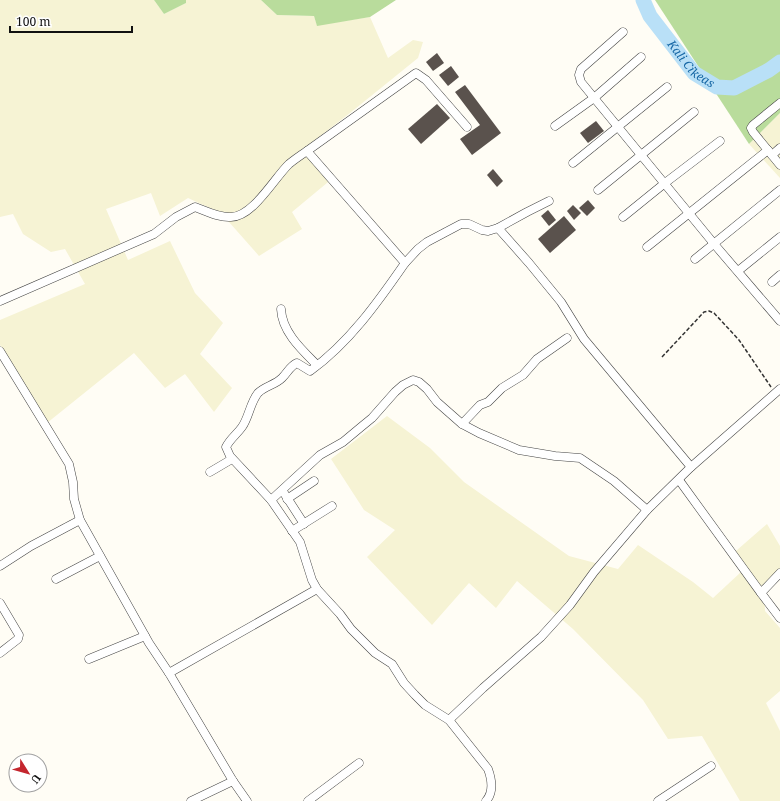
<svg xmlns="http://www.w3.org/2000/svg" width="780" height="801" font-family="'Noto Serif',serif">
	<style>
		.farmland { fill: #f6f3d4 }
		.forest { fill: #b9dc9c }
		.lines { fill: none; stroke-linecap: round; stroke-linejoin: round }
		.river { stroke: #b9e0f7; stroke-width: 15 }
		.building { fill: #5a524d }
		.minor-casing { stroke: #444; stroke-width: 9 }
		.path { stroke: #333; stroke-width: 1.5; stroke-dasharray: 4 2; stroke-linecap: butt }
		.minor { stroke: #fff; stroke-width: 8 }
		.labels { text-anchor: middle; stroke-width: 4; stroke-linejoin: round; paint-order: stroke }
		.water-label { font-size: 12px; font-style: italic; fill: #1768a6; stroke: #fff }
	</style>
	<rect width="100%" height="100%" fill="#fffdf5"/>
	<g class="farmland">
		<polygon points="0,0 154,0 164,14 186,3 186,0 261,0 277,15 314,16 317,25 370,17 388,58 413,40 423,42 418,58 350,113 306,147 333,178 292,212 302,229 259,256 221,213 188,198 160,216 151,193 106,209 128,260 170,241 195,293 223,323 200,354 232,388 214,412 185,374 165,388 134,353 47,423 0,345 0,320 85,284 65,249 51,252 23,234 13,214 0,217"/>
		<polygon points="780,113 780,178 749,144"/>
		<polygon points="387,416 430,448 464,482 569,556 618,569 638,545 693,582 713,598 741,572 729,557 767,524 780,546 780,570 764,588 765,611 780,628 780,691 766,703 780,731 780,801 740,801 702,736 668,739 643,700 573,629 517,581 496,608 469,583 432,625 367,557 395,530 364,510 331,459"/>
	</g>
	<g class="forest">
		<polygon points="154,0 186,0 186,3 164,14"/>
		<polygon points="261,0 396,0 370,17 317,26 314,16 277,15"/>
		<polygon points="655,0 780,0 780,113 749,144"/>
	</g>
	<g class="lines">
		<path class="river" id="s1" d="M643,0L650,16L694,73L717,87L734,88L769,70L780,62"/>
	</g>
	<g class="building">
		<polygon points="437,53 444,63 433,71 426,62"/>
		<polygon points="451,66 459,77 448,86 439,75"/>
		<polygon points="465,85 501,133 472,155 460,139 480,125 455,92"/>
		<polygon points="437,104 450,118 421,144 408,129"/>
		<polygon points="596,121 604,131 588,143 580,133"/>
		<polygon points="493,169 503,181 497,187 487,175"/>
		<polygon points="588,200 595,208 587,216 579,208"/>
		<polygon points="573,205 581,213 574,220 567,211"/>
		<polygon points="548,210 556,220 549,226 541,216"/>
		<polygon points="564,216 576,230 550,253 538,239"/>
	</g>
	<g class="lines">
		<defs>
			<g id="minor">
				<polyline points="623,32 581,69 579,75 581,82 715,245 780,321"/>
				<polyline points="780,103 753,125 751,128 753,132 780,165"/>
				<polyline points="555,126 594,98 641,57"/>
				<polyline points="307,151 416,73 426,80 467,127"/>
				<polyline points="772,155 780,148"/>
				<polyline points="573,163 667,87"/>
				<polyline points="598,190 694,112"/>
				<polyline points="623,217 665,183 720,141"/>
				<polyline points="498,228 527,212 549,201"/>
				<polyline points="647,247 768,150"/>
				<polyline points="695,259 780,190"/>
				<path d="M405,263C378,302 349,343 310,371L297,363C290,366 288,372 282,378C275,385 265,386 258,393C250,403 249,417 242,427C237,434 230,439 226,447L230,456L271,500L300,542L312,580L317,589L340,614L351,629L375,653L392,664L404,683L415,695L425,705L449,720"/>
				<polyline points="738,271 780,237"/>
				<polyline points="772,282 780,275"/>
				<path d="M0,301L154,234L176,217L195,207C206,211 219,218 231,217C253,217 275,177 289,164C295,159 301,155 307,151L405,263L418,249L427,242L461,224H469L482,230L488,231L498,228L529,263L561,302L584,339L691,467"/>
				<path d="M281,309C282,332 302,350 317,365"/>
				<polyline points="0,351 69,464 73,482 74,499 80,520 149,643 169,673 233,781 247,801"/>
				<polyline points="462,424 480,405 488,402 502,388 523,375 537,359 567,338"/>
				<polyline points="210,472 232,459"/>
				<polyline points="679,480 761,593 780,573"/>
				<polyline points="284,493 304,524"/>
				<polyline points="287,499 314,481"/>
				<polyline points="271,500 320,455 343,442 361,427 372,418 395,392 403,385 413,380 419,382 427,389 437,402 462,424 479,433 519,450 555,456 580,458 614,481 647,510"/>
				<polyline points="292,531 332,506"/>
				<polyline points="0,566 31,546 80,520"/>
				<polyline points="56,579 100,556"/>
				<polyline points="761,593 780,618"/>
				<polyline points="0,603 19,635 18,639 0,653"/>
				<polyline points="89,659 145,636"/>
				<polyline points="169,673 317,589"/>
				<polyline points="191,801 233,781"/>
				<polyline points="308,801 359,763"/>
				<path d="M486,801C494,792 492,780 488,769L449,720L483,688L541,637L570,605L594,572L647,510L691,467L780,389"/>
				<polyline points="658,801 711,766"/>
			</g>
		</defs>
		<use href="#minor" class="minor-casing"/>
		<polyline class="path" points="662,357 704,312 709,311 714,313 739,340 771,387"/>
		<use href="#minor" class="minor"/>
	</g>
	<g class="labels">
		<g class="water-label">
			<text dy="4" stroke="none"><textPath href="#s1" startOffset="81">Kali Cikeas</textPath></text>
		</g>
	</g>
	<g transform="translate(28 773) rotate(127)"><circle r="19" fill="#ffffff" stroke="#a0a0a0"/>
	<path d="M0-3L7 15L0 10L-7 15Z" fill="#c4262e"/>
	<text y="-6" font-size="11" font-weight="bold" text-anchor="middle" fill="#111111">U</text>
	</g>
	<path d="M10 26v6h122v-6" fill="none" stroke="#111111" stroke-width="2"/>
	<text x="16" y="26" font-size="12" fill="#111111" stroke="#ffffff" stroke-width="3" paint-order="stroke">100 m</text>
</svg>
